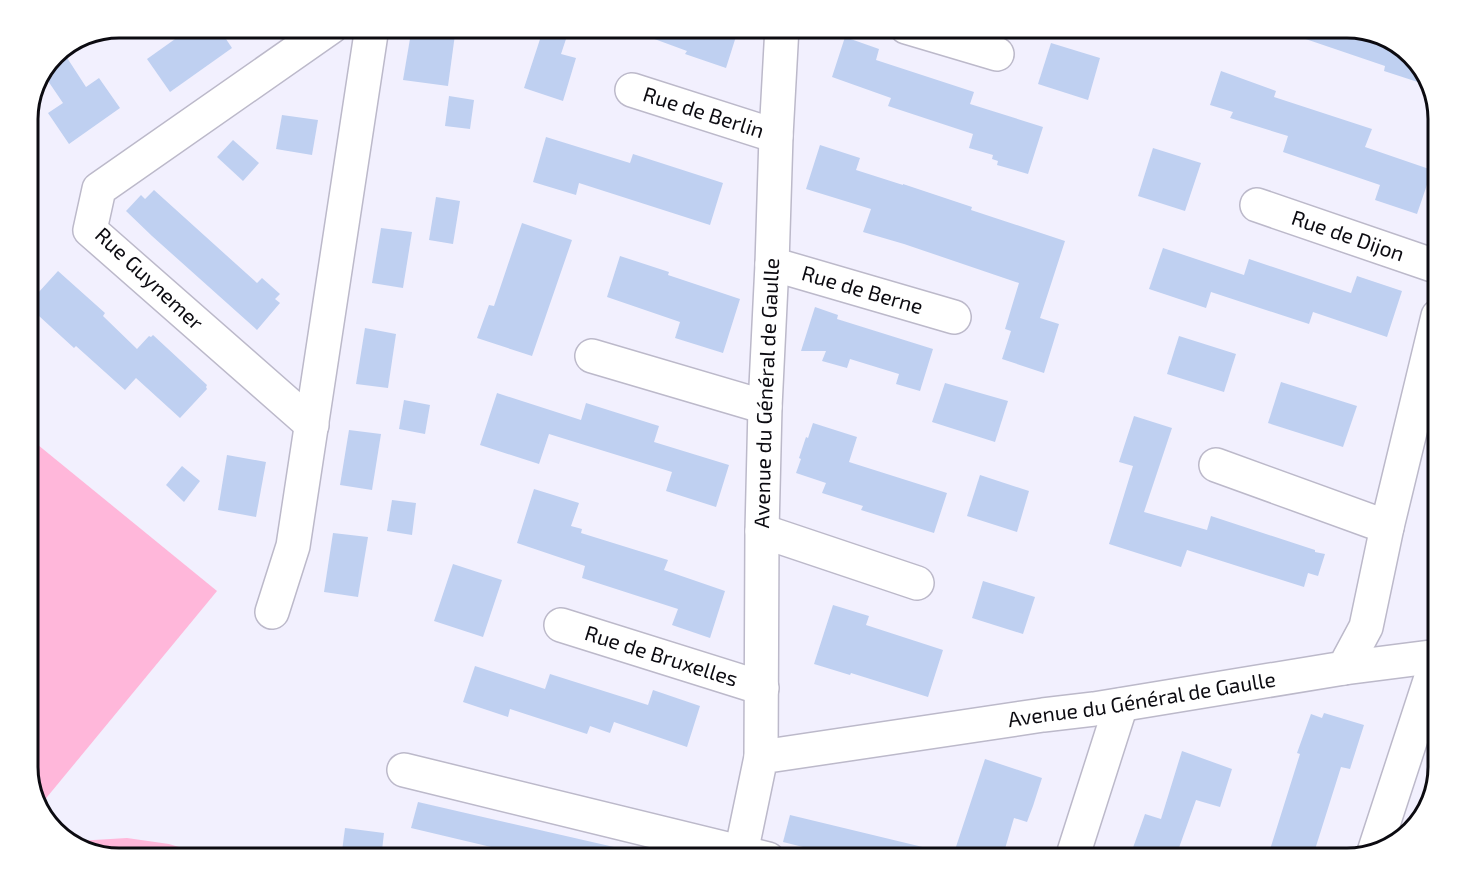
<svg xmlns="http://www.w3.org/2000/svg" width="1465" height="886" font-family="'Exo 2',sans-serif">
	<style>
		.green { fill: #ffb7da }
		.building { fill: #bfd0f1 }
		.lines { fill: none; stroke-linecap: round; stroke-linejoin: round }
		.minor-casing { stroke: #bcb9ca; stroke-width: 36 }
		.minor { stroke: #fff; stroke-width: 33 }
		.labels { text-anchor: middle; stroke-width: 6; stroke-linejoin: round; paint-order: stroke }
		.street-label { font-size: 21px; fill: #0c0b11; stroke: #fff }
		.rim { fill: none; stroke: #0c0b11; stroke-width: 3 }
	</style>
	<rect width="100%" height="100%" fill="#f2f0fe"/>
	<g class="green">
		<polygon points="27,436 217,591 38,808 27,773"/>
		<polygon points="127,838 169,844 218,859 119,859 73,847 69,843 77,841"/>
	</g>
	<g class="building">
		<polygon points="192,27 218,27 232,48 170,92 147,59"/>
		<polygon points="412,27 456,27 448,86 403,80"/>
		<polygon points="544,27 570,27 561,54 576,58 563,101 524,88"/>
		<polygon points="630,27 739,27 726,68 685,54 687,51 630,30"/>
		<polygon points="1282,27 1346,27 1392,39 1426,73 1430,86 1384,71 1385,66 1282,31"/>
		<polygon points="845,37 879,49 876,60 974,92 970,104 1043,127 1028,174 997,165 998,161 992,159 993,155 969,148 973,134 888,106 891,98 832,77"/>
		<polygon points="1051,43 1100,58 1088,100 1038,84"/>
		<polygon points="62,50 86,87 99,78 120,108 69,144 48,113 63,103 44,75 54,54"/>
		<polygon points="1221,71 1276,91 1274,97 1372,129 1365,147 1432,170 1417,214 1375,200 1380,185 1283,152 1288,136 1230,118 1233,112 1210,105"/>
		<polygon points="449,96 474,100 470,129 445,126"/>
		<polygon points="282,115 318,120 312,155 276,149"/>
		<polygon points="546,137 630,163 633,154 723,183 710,225 579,183 576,195 533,182"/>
		<polygon points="233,140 259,163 243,181 217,157"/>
		<polygon points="820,145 860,158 856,170 903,185 903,184 972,207 971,210 1065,241 1040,318 1059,324 1044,373 1002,359 1011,331 1005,329 1019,283 904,244 863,232 871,209 806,189"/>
		<polygon points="1153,148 1201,163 1185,211 1138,196"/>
		<polygon points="154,190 257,283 262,278 280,294 275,299 280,303 257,330 152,236 126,211 141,195 145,199"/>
		<polygon points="436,197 460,201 453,244 429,240"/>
		<polygon points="522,223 572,240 532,356 477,338 489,305 494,306"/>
		<polygon points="381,228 412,232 403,288 372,283"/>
		<polygon points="1163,248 1244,275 1249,259 1351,293 1357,276 1402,291 1387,337 1313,312 1309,324 1211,292 1206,308 1149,289"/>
		<polygon points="620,256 669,272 668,275 740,299 723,353 675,338 680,322 607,297"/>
		<polygon points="58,271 105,313 103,316 137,349 149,336 151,337 153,335 207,385 206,387 207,389 180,418 136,378 125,390 76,346 74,348 27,305"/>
		<polygon points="815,307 838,315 837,319 933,349 920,391 896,384 899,374 850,359 847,368 822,361 826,351 801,351"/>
		<polygon points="365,328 396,334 388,388 356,384"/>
		<polygon points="1179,336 1236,354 1224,392 1167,374"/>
		<polygon points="1281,382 1357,406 1343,447 1268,423"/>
		<polygon points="945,383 1008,401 995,442 932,422"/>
		<polygon points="497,393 581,420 586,403 659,426 654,442 729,465 716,507 666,491 672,472 549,434 539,464 480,445"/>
		<polygon points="404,400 430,405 425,434 399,429"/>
		<polygon points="1134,416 1172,428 1144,512 1207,530 1211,516 1315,550 1315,552 1325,554 1318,576 1308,573 1304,587 1187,550 1181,567 1109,544 1133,466 1119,462"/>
		<polygon points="813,423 857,437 849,462 947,493 934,533 861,510 863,506 822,493 826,483 796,473 801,459 799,458 806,437 808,438"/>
		<polygon points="349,430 381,434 372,490 340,485"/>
		<polygon points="227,455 266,462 256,517 218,510"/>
		<polygon points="182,466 200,481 184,502 166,485"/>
		<polygon points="980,475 1029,491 1017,532 967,516"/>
		<polygon points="534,489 579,503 571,526 582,529 581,533 668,560 664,570 725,591 710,638 672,625 678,609 582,578 585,566 517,543"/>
		<polygon points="392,500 416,503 412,535 387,531"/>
		<polygon points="333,533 368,537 358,597 324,592"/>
		<polygon points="453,564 502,580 483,637 434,621"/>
		<polygon points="983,581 1035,597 1023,634 972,618"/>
		<polygon points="833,605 869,616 866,625 943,650 928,697 851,673 850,675 814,664"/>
		<polygon points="475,666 545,689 550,674 648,705 653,690 700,706 687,747 614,722 610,733 590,726 587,734 510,709 508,717 463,702"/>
		<polygon points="1324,713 1364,725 1350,769 1341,767 1312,859 1267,859 1300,754 1297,753 1311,714 1322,718"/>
		<polygon points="1182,751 1232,769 1220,807 1196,800 1175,859 1129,859 1145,814 1161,819"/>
		<polygon points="985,759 1042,778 1033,806 1027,822 1014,818 1002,859 952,859"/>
		<polygon points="418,802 627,850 626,859 542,859 411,828"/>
		<polygon points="790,815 935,850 934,859 851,859 783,842"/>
		<polygon points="345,828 384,833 381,859 341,859"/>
	</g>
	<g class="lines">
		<defs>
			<g id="minor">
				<polyline points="906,27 997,54"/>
				<path id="s1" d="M632,90L776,136"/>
				<path id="s2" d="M1257,205L1438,267"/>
				<path id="s3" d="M772,264L954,317"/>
				<polyline points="592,356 765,407"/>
				<polyline points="312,425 90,230 99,189 331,27"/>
				<polyline points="1216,465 1387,527"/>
				<polyline points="762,531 917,583"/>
				<polyline points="272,612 293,546 372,27"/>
				<path id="s4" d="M561,625L762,688"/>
				<polyline points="1344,668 1438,656"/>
				<path id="s5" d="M761,757L762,531L765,407L772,264L776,136L782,27"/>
				<polyline points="404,770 768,859"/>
				<polyline points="1074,852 1121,705"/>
				<polyline points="1374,852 1438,656"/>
				<path id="s6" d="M741,853L761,757L1043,715L1094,709L1344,668L1366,627L1387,527L1438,316"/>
			</g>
		</defs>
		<use href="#minor" class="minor-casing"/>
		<use href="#minor" class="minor"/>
	</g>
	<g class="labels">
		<g class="street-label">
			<text dy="7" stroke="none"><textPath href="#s1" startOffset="75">Rue de Berlin</textPath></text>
			<text dy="7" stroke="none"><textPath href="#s2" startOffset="96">Rue de Dijon</textPath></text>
			<text transform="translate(149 279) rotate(43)" y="7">Rue Guynemer</text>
			<text dy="7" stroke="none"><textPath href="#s3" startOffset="94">Rue de Berne</textPath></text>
			<text dy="7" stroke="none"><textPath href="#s5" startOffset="364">Avenue du Général de Gaulle</textPath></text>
			<text dy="7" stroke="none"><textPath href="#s4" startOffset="105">Rue de Bruxelles</textPath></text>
			<text dy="7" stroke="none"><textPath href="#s6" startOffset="483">Avenue du Général de Gaulle</textPath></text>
		</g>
	</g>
	<path d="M0 0H1465V886H0ZM119 38H1347A81 81 0 0 1 1428 119V767A81 81 0 0 1 1347 848H119A81 81 0 0 1 38 767V119A81 81 0 0 1 119 38Z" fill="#fff" fill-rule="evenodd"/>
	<path class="rim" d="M119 38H1347A81 81 0 0 1 1428 119V767A81 81 0 0 1 1347 848H119A81 81 0 0 1 38 767V119A81 81 0 0 1 119 38Z"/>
</svg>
